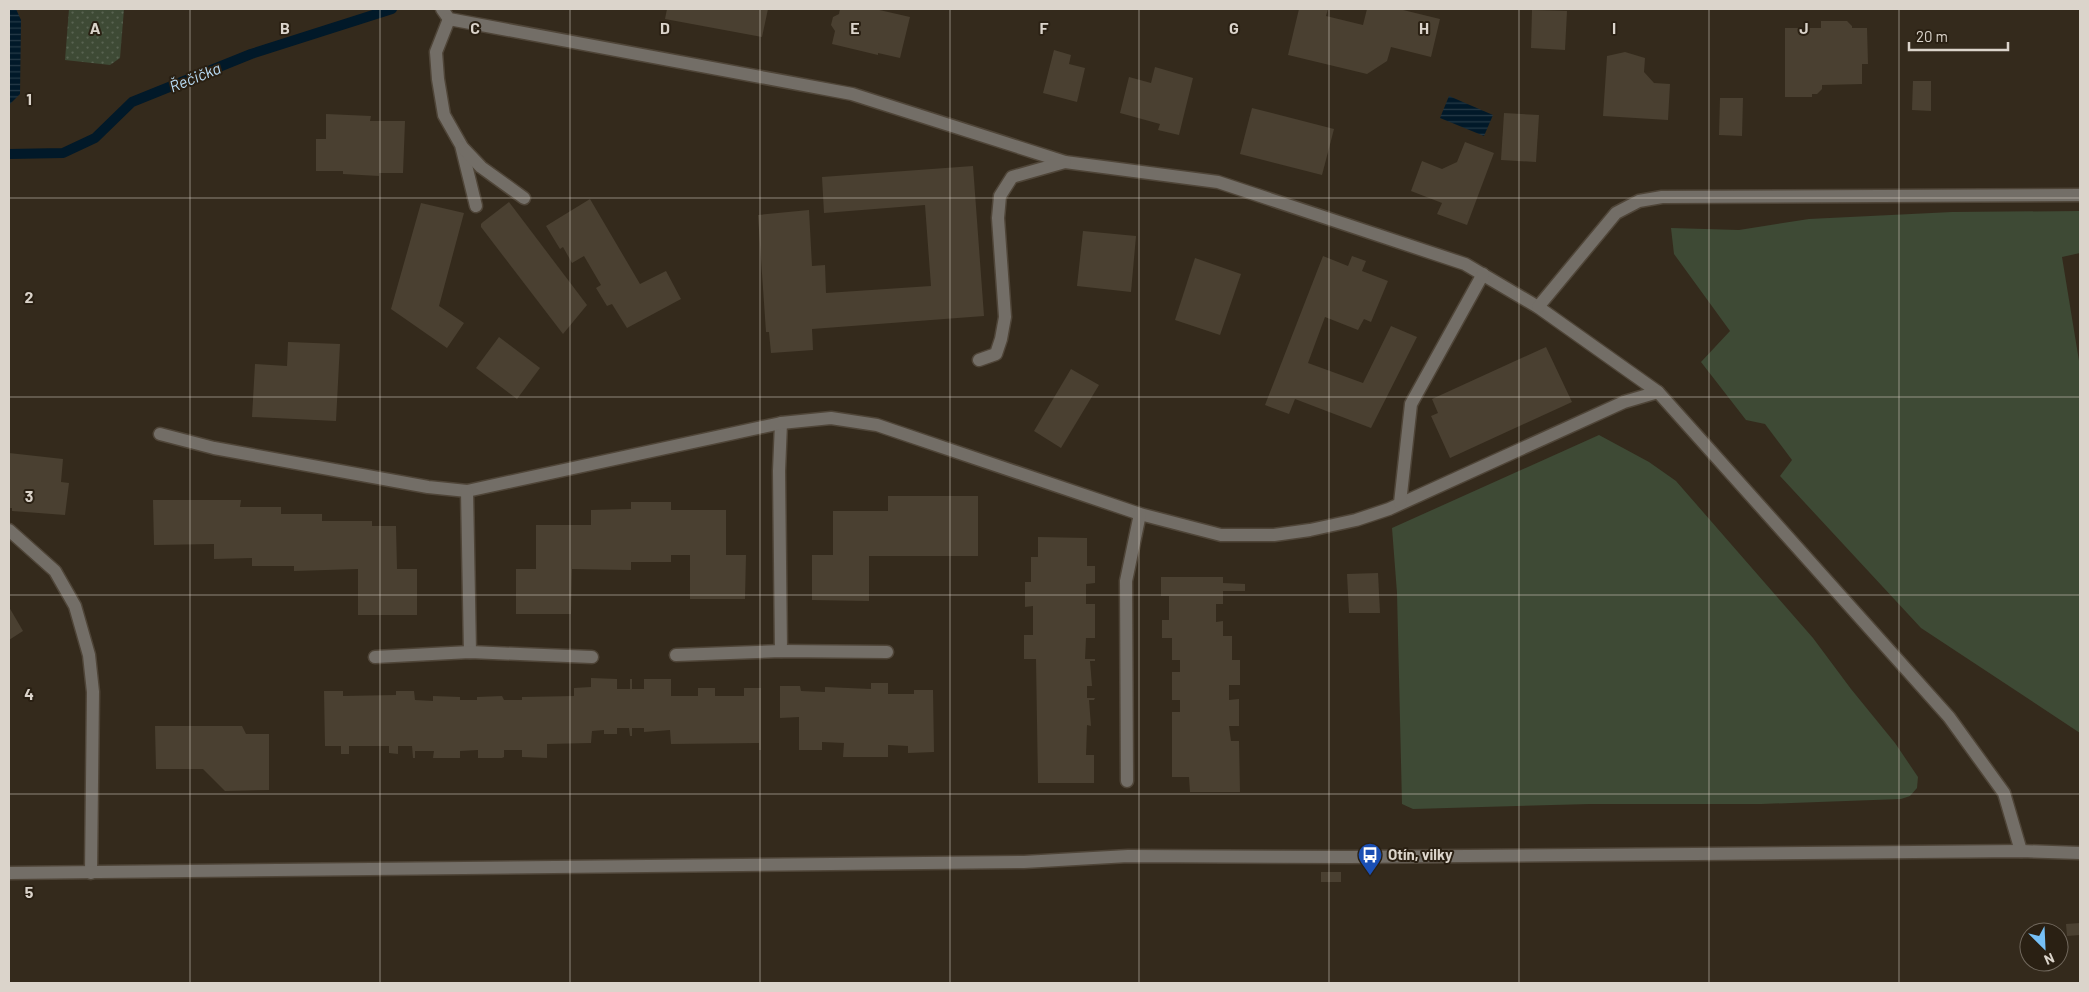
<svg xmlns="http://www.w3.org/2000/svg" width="2089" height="992" font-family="Barlow,sans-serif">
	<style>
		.green { fill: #3e4a35 }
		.park { fill: url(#park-dots) }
		.water { fill: url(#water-rules) }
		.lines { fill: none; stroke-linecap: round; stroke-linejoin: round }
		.stream { stroke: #011929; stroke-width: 10 }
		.building { fill: #4a4031 }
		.minor-casing { stroke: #4f4538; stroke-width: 15 }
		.minor { stroke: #736e67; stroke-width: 12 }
		.grid { fill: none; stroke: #dbd4cb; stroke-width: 1; stroke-opacity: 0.55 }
		.labels { text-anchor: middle; stroke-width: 4; stroke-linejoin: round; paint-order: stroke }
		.poi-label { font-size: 15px; font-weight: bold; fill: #dbd4cb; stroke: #2a2013; text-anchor: start }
		.water-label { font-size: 16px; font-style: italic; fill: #bbdff9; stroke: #2a2013 }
		.grid-label { font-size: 16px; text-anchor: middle; font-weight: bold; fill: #dbd4cb; stroke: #2a2013; stroke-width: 4; stroke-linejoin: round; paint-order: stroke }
	</style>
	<defs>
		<pattern id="park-dots" width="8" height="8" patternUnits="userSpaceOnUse" patternTransform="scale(1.25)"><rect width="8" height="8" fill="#3e4a35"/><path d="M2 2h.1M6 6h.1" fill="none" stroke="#596351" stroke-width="1.8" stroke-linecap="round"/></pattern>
		<pattern id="water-rules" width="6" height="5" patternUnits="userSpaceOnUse" patternTransform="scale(1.25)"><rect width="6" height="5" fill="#011929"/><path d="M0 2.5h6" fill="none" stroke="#253a47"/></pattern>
	</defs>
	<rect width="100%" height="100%" fill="#342a1c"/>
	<g class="green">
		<polygon points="2080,211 2080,253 2062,257 2080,367 2080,733 1921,628 1780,476 1792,460 1765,424 1746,420 1701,362 1730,331 1674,254 1671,228 1739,230 1809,219 1952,212"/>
		<polygon points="1599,435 1649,462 1676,481 1813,638 1851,689 1895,743 1918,777 1917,788 1910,796 1901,799 1761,804 1590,804 1413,809 1402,804 1397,593 1392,528"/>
	</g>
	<polygon class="park" points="69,9 124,9 120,58 110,65 65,60"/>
	<g class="water">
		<polygon points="9,9 16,9 21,20 20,94 10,104"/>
		<polygon points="1449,96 1493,115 1484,136 1440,118"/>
	</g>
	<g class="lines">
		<polyline class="stream" points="9,154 63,153 95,138 132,102 251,54 392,9"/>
	</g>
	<g class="building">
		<polygon points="667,9 768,9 762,37 665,19"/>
		<polygon points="840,9 875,9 910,17 900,58 878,53 878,55 832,44 835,31 831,25 833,17 839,14"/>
		<polygon points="1299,9 1328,9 1326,16 1363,25 1367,9 1399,9 1440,19 1431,57 1391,47 1387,61 1367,74 1288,55"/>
		<polygon points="1532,10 1567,11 1565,50 1531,48"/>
		<polygon points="1821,21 1847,21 1852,26 1852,28 1867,28 1868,64 1862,64 1862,84 1822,85 1822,89 1817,94 1812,94 1812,97 1785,97 1785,28 1821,28"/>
		<polygon points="1054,50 1071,55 1069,64 1085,68 1077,102 1043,93"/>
		<polygon points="1625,52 1645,58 1644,72 1654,83 1670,84 1668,120 1603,116 1607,56"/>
		<polygon points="1155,67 1193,78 1179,135 1158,130 1160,124 1120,113 1129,77 1151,83"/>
		<polygon points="1913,81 1931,81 1931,111 1912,110"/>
		<polygon points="1720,98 1743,98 1742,136 1719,135"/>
		<polygon points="1252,108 1334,129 1322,175 1240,154"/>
		<polygon points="1504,113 1539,115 1536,162 1501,160"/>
		<polygon points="326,114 371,116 370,121 405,121 403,173 379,173 379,176 343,174 343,171 316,171 316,139 326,139"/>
		<polygon points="1465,142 1494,153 1467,225 1437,214 1442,203 1411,191 1422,161 1442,169 1457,162"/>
		<polygon points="973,166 984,316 812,329 813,350 771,353 769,332 766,332 758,215 809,210 812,266 825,265 826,293 931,286 925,205 824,213 822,177"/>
		<polygon points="590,199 640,284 666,271 681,299 627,328 612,304 607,306 596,288 601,285 584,256 572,263 563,247 560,249 546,226"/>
		<polygon points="509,202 587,305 563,334 481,227 481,224 483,222"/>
		<polygon points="421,203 464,213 439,306 464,323 447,348 391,309"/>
		<polygon points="1083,231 1136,236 1131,292 1077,286"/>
		<polygon points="1323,256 1348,266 1352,256 1366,261 1362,271 1388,281 1371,322 1364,319 1358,330 1325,317 1308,363 1363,383 1391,326 1417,337 1371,428 1295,399 1289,414 1265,405"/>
		<polygon points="1195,258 1241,274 1220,335 1175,320"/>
		<polygon points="499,337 540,368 517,399 476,368"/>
		<polygon points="288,342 340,344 336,421 252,417 255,364 287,366"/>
		<polygon points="1546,347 1572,402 1450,458 1431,416 1438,413 1432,399"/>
		<polygon points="1071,369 1099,385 1061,448 1034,431"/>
		<polygon points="9,453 63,459 61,482 69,483 65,515 12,511 12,508 9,508"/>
		<polygon points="888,496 978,496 978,556 869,556 869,601 812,600 812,555 833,555 833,511 888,511"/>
		<polygon points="153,500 241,500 240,507 281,507 281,514 322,514 322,521 372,521 372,526 396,526 397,569 417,569 417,615 358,615 358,569 294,571 294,566 252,566 252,558 214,559 214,544 154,545"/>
		<polygon points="631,502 671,502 671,510 726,510 726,555 746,555 745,599 690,599 690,555 671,555 671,562 631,562 631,570 572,569 571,614 516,614 516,569 536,569 536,525 591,525 591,510 631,509"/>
		<polygon points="1038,537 1087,538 1087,566 1095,566 1095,583 1086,584 1086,604 1095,604 1095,638 1086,638 1085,659 1095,659 1095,661 1090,661 1092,686 1087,686 1087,698 1095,698 1094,700 1089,700 1091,726 1087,725 1086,755 1094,755 1094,783 1038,783 1036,659 1024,659 1024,635 1033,635 1033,606 1025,607 1025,582 1031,582 1031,557 1038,557"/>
		<polygon points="1378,573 1380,613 1349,613 1347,574"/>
		<polygon points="1161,577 1223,577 1223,583 1245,584 1245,591 1223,591 1223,604 1216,604 1216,622 1223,621 1223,636 1232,636 1232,660 1240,660 1240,685 1229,685 1229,700 1239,699 1239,726 1229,726 1231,741 1239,741 1240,792 1190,792 1189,777 1172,777 1172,712 1180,712 1180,700 1172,700 1172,672 1180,672 1180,660 1172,660 1172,638 1162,638 1162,620 1169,620 1169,596 1161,596"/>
		<polygon points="9,607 23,631 9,640"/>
		<polygon points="591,678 617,679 617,689 630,689 630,679 632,679 632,689 644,689 644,679 671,679 671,696 698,696 698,688 715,688 715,696 744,696 744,688 761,688 761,750 759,750 759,743 671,744 670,730 644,732 644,728 632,728 632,736 630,736 629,728 617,728 617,734 604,734 604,730 592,731 591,743 547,744 547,758 522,757 522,750 504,750 504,757 502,758 478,758 478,750 460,751 460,758 433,758 434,751 415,751 415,758 413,758 412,746 398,746 398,754 389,753 389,746 349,746 349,754 341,754 341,746 325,746 324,691 343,691 343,696 396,695 396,691 414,691 415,700 433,701 433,696 460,697 460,700 477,700 477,697 502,696 504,700 522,700 522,697 574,696 574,688 591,687"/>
		<polygon points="871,683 888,683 888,694 914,694 914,690 933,690 934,752 908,753 908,746 888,745 888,757 843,757 844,743 822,742 822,750 799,750 799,717 780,718 780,686 800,686 801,691 825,692 825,687 871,689"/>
		<polygon points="155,726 242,726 246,734 269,734 269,790 225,791 203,769 156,769"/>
		<rect x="1321" y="872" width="20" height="10"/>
		<polygon points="2080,923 2080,935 2067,936 2066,924"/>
	</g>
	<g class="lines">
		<defs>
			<g id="minor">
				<polyline points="442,9 449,19 852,94 1065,162 1218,182 1465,264 1538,307 1658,392 1949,717 2004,793 2021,851"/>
				<polyline points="449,19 436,52 438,79 444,115 461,145 476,206"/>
				<polyline points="462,147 481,167 524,198"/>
				<polyline points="1538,307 1616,213 1639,201 1662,197 2080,195"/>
				<polyline points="979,360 996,354 1001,339 1005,317 998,218 1000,196 1012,177 1065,162"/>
				<polyline points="781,423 779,471 781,651"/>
				<polyline points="160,434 214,448 428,487 467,491 781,423 831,418 877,425 1140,514 1221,535 1274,535 1310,530 1356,520 1389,509 1624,402 1658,392"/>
				<polyline points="467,491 470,652"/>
				<polyline points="1400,503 1411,404 1483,274"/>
				<polyline points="9,530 55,571 75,606 89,655 93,692 91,873"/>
				<polyline points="676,655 781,651 887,652"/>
				<polyline points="375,657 470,652 592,657"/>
				<polyline points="1127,781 1126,581 1140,514"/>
				<polyline points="9,873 1024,862 1128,856 1349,857 2021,851 2080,853"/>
			</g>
		</defs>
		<use href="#minor" class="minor-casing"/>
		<use href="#minor" class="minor"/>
	</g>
	<path class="grid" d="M190,9V983M380,9V983M570,9V983M760,9V983M950,9V983M1139,9V983M1329,9V983M1519,9V983M1709,9V983M1899,9V983M9,198H2080M9,397H2080M9,595H2080M9,794H2080"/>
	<defs>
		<symbol id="bus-pin" viewBox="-11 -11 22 30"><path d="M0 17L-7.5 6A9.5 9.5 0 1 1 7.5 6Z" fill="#1a4fb4" stroke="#2a2013"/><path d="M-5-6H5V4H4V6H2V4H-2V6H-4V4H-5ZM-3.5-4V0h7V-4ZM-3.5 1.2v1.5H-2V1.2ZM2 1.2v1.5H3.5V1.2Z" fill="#fff"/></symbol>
	</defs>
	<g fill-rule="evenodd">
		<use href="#bus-pin" x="1356" y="841" width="28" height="38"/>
	</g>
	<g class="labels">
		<g class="poi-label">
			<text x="1388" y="860">Otín, vilky</text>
		</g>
		<g class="water-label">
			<text transform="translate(195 77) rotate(-22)" y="6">Řečička</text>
		</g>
	</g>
	<g class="grid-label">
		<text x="95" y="34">A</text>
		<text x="285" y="34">B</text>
		<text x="475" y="34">C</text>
		<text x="665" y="34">D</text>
		<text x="855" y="34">E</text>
		<text x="1044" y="34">F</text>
		<text x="1234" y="34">G</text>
		<text x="1424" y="34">H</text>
		<text x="1614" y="34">I</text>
		<text x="1804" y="34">J</text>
		<text x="29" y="105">1</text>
		<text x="29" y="303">2</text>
		<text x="29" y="502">3</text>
		<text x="29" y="700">4</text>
		<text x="29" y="898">5</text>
	</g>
	<rect width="2089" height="992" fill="none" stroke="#dbd4cb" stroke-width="20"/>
	<g transform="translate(2044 947) rotate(156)"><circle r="24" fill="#2a2013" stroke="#71685d"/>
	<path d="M0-4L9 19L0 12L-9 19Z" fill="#76c0f7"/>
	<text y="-8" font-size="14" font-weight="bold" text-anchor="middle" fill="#dbd4cb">N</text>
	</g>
	<path d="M1909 42v8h99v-8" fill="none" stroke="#dbd4cb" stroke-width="2.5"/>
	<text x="1916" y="42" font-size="15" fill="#dbd4cb" stroke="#2a2013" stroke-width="4" paint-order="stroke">20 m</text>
</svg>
